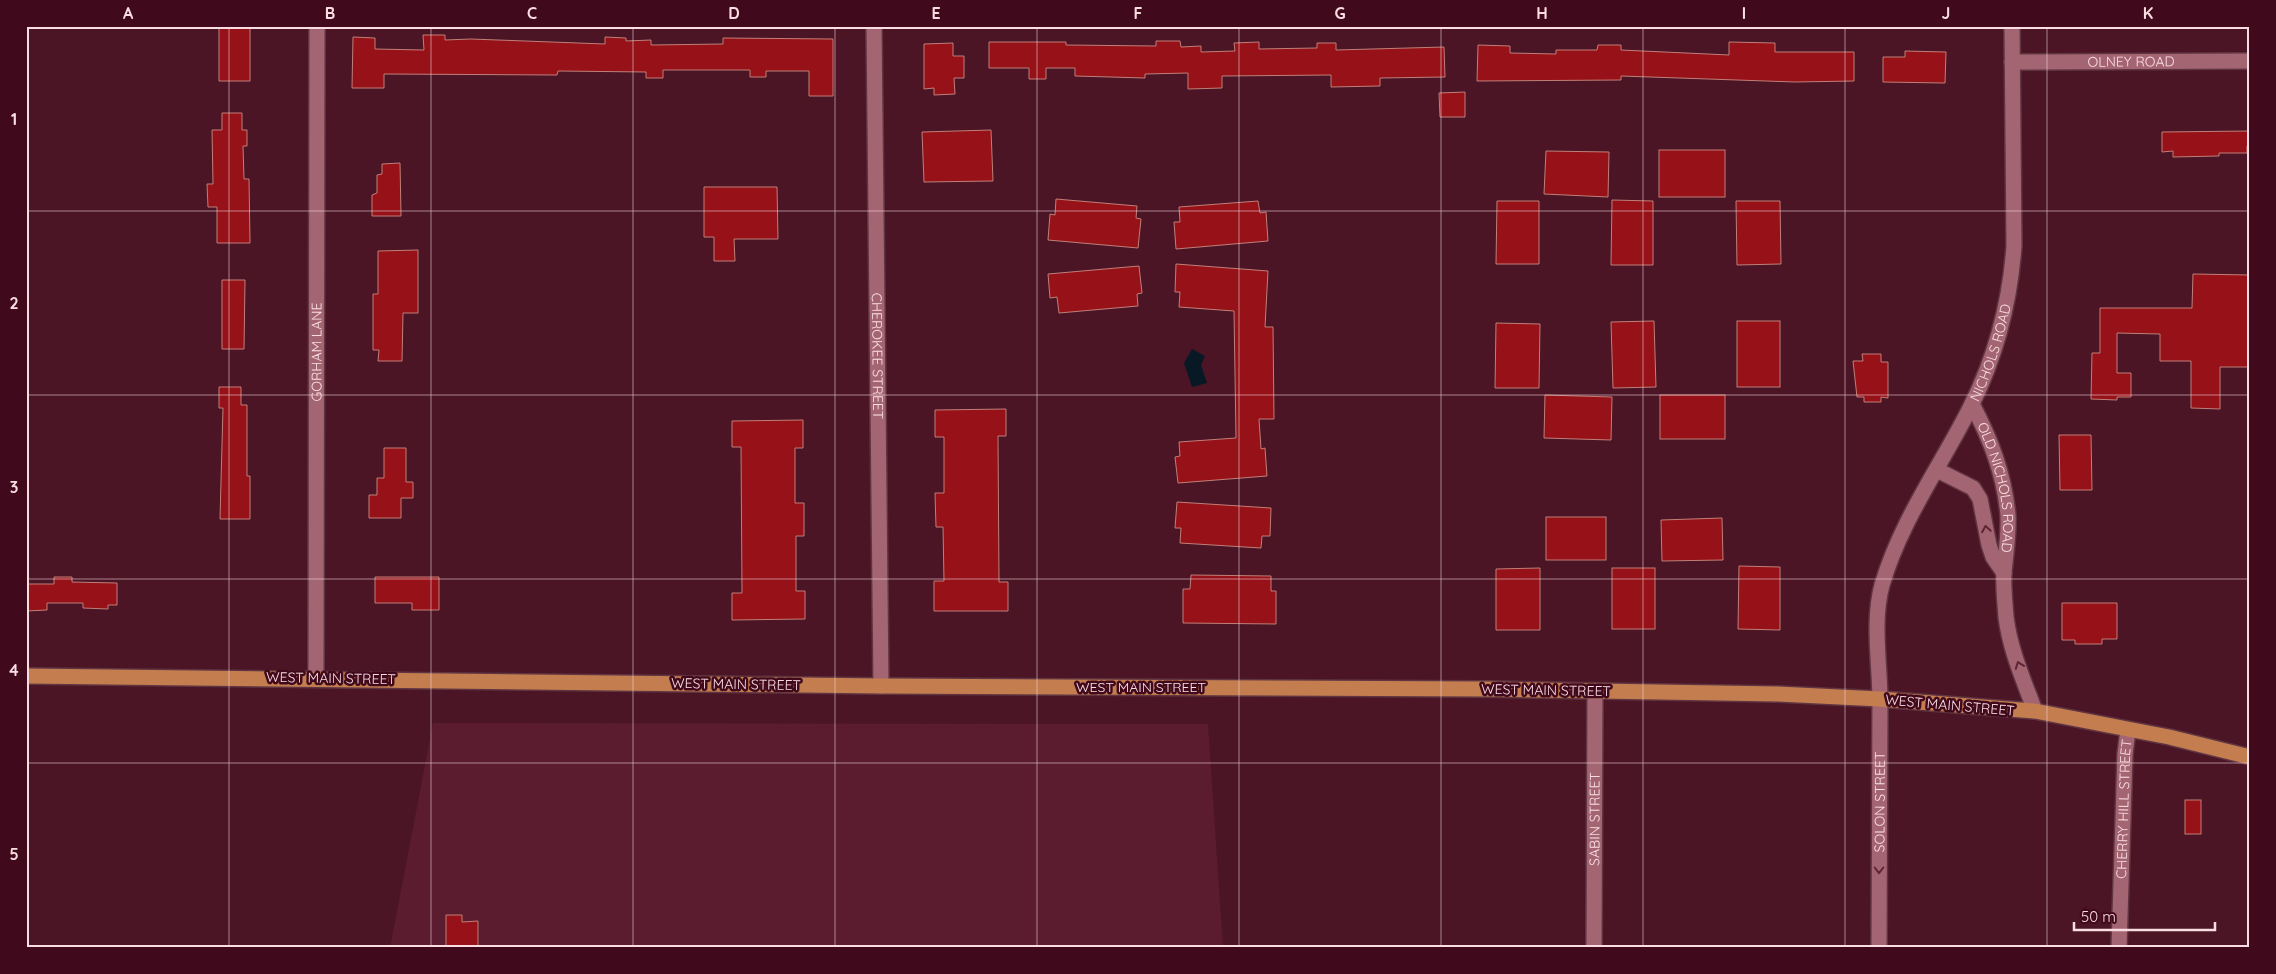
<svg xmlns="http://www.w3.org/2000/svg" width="2276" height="974" font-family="Quicksand,sans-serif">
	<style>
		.built { fill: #5a1c2e }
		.water { fill: #091825 }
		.building { fill: #961118; stroke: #c17f79 }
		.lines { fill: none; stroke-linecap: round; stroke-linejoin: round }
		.street-casing { stroke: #603541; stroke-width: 18 }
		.secondary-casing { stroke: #603541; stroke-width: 18 }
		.primary-casing { stroke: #603541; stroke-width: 18 }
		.street { stroke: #a46573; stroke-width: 15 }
		.secondary { stroke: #a46573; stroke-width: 15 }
		.primary { stroke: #c37d4f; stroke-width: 15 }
		.oneway { stroke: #5e2536 }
		.grid { fill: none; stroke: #fadde2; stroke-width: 1; stroke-opacity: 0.55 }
		.labels { text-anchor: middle; stroke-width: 5; stroke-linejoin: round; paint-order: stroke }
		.street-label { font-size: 14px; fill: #fadde2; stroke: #400a1c }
		.neatline { fill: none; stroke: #fadde2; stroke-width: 2 }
		.grid-label { font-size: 16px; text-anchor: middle; font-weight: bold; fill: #fadde2 }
	</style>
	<rect width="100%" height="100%" fill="#4b1525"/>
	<polygon class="built" points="433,723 1208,724 1223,948 390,948"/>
	<polygon class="water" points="1192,349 1205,356 1201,365 1207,383 1192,387 1184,363"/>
	<g class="building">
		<polygon points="219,26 250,27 250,81 219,81"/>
		<polygon points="423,35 445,35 445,40 471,39 605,44 605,37 626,38 626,41 651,40 651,45 723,44 723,38 833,39 833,96 809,96 809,71 766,71 766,77 750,77 750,70 663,70 663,78 646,78 646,72 558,71 557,75 384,74 384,88 352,88 353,37 375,38 375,49 424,50"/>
		<polygon points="1156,41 1180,41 1181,47 1201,46 1201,52 1235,51 1234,43 1259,42 1259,49 1317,48 1317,43 1336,43 1336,50 1444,47 1445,77 1380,78 1380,86 1331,87 1331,75 1222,76 1222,88 1188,89 1188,73 1145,74 1145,78 1075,76 1075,68 1046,68 1046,79 1029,79 1029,68 989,68 989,42 1066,42 1066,45 1156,46"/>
		<polygon points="1729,42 1775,43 1775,52 1854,52 1854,81 1795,82 1621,76 1621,80 1477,81 1478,45 1510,46 1510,53 1556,54 1556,50 1597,50 1598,45 1621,45 1621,50 1729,55"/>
		<polygon points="953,43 953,56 964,56 964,78 954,78 955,94 934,95 934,88 924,89 924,44"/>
		<polygon points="1905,51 1946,52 1945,83 1883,82 1883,57 1905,57"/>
		<polygon points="1465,92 1465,117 1440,117 1439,93"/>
		<polygon points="222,113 242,113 242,130 247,130 247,146 243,146 244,179 249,179 250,243 217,243 217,207 208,207 207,184 213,184 212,130 222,130"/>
		<polygon points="991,130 993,181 924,182 922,132"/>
		<polygon points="2250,131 2250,146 2247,146 2247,153 2219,153 2219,156 2173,157 2173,151 2162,152 2162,132"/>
		<rect x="1659" y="150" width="66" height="47"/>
		<polygon points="1546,151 1609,152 1608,197 1544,194"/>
		<polygon points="400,163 401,216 372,216 372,195 377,193 377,175 382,174 382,164"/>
		<polygon points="704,187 777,187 778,239 734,239 735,261 714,261 714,237 704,237"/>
		<polygon points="1056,199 1137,206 1136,218 1141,219 1138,248 1048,240 1050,214 1055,215"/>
		<polygon points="1612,200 1653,201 1653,265 1611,265"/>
		<polygon points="1258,201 1260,213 1266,212 1268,241 1176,249 1174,222 1180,222 1179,207"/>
		<polygon points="1497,201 1539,201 1539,264 1496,264"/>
		<polygon points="1736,201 1780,201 1781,264 1737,265"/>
		<polygon points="418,250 418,313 403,313 402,361 378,361 379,350 373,350 373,294 378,294 378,251"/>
		<polygon points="1176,264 1268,271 1265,327 1273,327 1274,419 1259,419 1261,449 1265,448 1267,476 1178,483 1175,457 1180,456 1179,442 1236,438 1234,311 1179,307 1180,292 1175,292"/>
		<polygon points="1139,266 1142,293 1137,294 1138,306 1059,313 1057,297 1050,298 1048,274"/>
		<polygon points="2193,274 2250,275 2250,367 2220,367 2220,409 2191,408 2191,361 2160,361 2160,334 2117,333 2117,373 2131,373 2131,397 2117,397 2117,400 2091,399 2092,353 2100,353 2100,308 2192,308"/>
		<polygon points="222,280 245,280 244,349 222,349"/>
		<polygon points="1654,321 1656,387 1613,388 1611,322"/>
		<rect x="1737" y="321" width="43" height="66"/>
		<polygon points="1496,323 1540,324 1539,388 1495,388"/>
		<polygon points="1862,354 1881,354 1881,362 1888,362 1888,398 1881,397 1881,402 1864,402 1864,397 1857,397 1853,361 1863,361"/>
		<polygon points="219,387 241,387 241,405 247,405 247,476 250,476 250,519 220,519 223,408 219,408"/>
		<polygon points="1545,395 1612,397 1611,440 1544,438"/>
		<rect x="1660" y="395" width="65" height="44"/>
		<polygon points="1006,409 1006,436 998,436 999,582 1008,582 1008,611 934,611 934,581 944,581 943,527 936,527 935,493 944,493 944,437 935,437 935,410"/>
		<polygon points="803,420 803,448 795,448 795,503 804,503 804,536 796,536 796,591 805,591 805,619 732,620 732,593 742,593 741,447 732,447 732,421"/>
		<polygon points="2059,435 2091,435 2092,490 2060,490"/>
		<polygon points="384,448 406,448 406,482 413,482 413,498 401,498 401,518 369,518 369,495 377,495 377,478 384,478"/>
		<polygon points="1177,502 1271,508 1270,536 1262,536 1261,548 1180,543 1181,528 1175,528"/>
		<rect x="1546" y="517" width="60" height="43"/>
		<polygon points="1722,518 1723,560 1662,561 1661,520"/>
		<polygon points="1739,566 1780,567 1780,630 1738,629"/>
		<polygon points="1540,568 1540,630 1496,630 1496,569"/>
		<rect x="1612" y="568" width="43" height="61"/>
		<polygon points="1191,575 1271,576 1271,591 1276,591 1276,624 1183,623 1183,589 1190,589"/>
		<polygon points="54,577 72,577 72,582 117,583 117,605 108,605 108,609 83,608 83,603 47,603 47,610 26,611 26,584 54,584"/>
		<polygon points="375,577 439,577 439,610 412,610 412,603 375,603"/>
		<polygon points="2062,603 2117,603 2117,639 2102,639 2102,644 2075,644 2075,640 2062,640"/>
		<rect x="2185" y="800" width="16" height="34"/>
		<polygon points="446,915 462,915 462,922 478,921 478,946 446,946"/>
	</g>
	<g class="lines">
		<defs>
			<g id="street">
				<path id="s1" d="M874,26L881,686"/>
				<path id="s2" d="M2012,62L2250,61"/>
				<path id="s3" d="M1972,404C1991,440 2004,474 2008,515C2009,534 2006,553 2004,572C2003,586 2005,603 2006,617C2010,650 2024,681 2035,711"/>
				<polyline points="1937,470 1973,488 1980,499 1989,545 1993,557 2004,573"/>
				<path id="s4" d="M316,678L317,26"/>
				<path id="s5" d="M1594,948L1595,691"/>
				<path id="s6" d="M2119,948L2125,754L2128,730"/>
			</g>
			<g id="secondary">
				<path id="s7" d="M1879,948C1879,866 1880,784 1880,702C1880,664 1872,622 1882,585C1901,520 1941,466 1971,406C1996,356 2010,301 2014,246L2012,26"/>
			</g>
			<polyline id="primary" points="26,676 881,686 1487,689 1778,694 1880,699 2035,711 2169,737 2250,757"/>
		</defs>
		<use href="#street" class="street-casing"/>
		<use href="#secondary" class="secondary-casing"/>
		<use href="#primary" class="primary-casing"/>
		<use href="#street" class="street"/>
		<use href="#secondary" class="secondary"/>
		<use href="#primary" class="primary"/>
	</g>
	<defs><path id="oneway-chevron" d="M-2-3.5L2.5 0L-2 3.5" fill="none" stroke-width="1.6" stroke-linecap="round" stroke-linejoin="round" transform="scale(1.25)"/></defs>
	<g class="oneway">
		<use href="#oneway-chevron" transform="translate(1986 529) rotate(-99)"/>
		<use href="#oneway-chevron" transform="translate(2019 665) rotate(-110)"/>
		<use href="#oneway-chevron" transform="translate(1879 870) rotate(90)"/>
	</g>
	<path class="grid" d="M229,26V948M431,26V948M633,26V948M835,26V948M1037,26V948M1239,26V948M1441,26V948M1643,26V948M1845,26V948M2047,26V948M26,211H2250M26,395H2250M26,579H2250M26,763H2250"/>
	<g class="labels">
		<g class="street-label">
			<text dy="5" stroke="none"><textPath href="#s2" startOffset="119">OLNEY ROAD</textPath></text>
			<text dy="5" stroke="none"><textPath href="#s4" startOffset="326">GORHAM LANE</textPath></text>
			<text dy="5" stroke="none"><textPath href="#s7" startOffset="621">NICHOLS ROAD</textPath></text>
			<text dy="5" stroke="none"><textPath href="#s1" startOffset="330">CHEROKEE STREET</textPath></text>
			<text dy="5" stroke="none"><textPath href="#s3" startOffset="88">OLD NICHOLS ROAD</textPath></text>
			<text transform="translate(331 678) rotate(1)" y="5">WEST MAIN STREET</text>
			<text transform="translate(736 684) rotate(1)" y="5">WEST MAIN STREET</text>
			<text x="1141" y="692">WEST MAIN STREET</text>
			<text transform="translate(1546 690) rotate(1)" y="5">WEST MAIN STREET</text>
			<text transform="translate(1950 705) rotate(5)" y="5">WEST MAIN STREET</text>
			<text dy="5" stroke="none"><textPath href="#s7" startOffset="146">SOLON STREET</textPath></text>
			<text dy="5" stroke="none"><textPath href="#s6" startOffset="139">CHERRY HILL STREET</textPath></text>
			<text dy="5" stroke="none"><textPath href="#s5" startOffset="129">SABIN STREET</textPath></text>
		</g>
	</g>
	<rect width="2276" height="974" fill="none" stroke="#400a1c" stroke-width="55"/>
	<path d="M2074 922v8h141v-8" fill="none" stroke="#fadde2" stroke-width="2.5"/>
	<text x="2081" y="922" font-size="15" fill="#fadde2" stroke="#400a1c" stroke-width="4" paint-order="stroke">50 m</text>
	<rect x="28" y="28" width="2220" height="918" class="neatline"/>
	<g class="grid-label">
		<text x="128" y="19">A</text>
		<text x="330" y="19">B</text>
		<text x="532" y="19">C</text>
		<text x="734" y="19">D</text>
		<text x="936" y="19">E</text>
		<text x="1138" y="19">F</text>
		<text x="1340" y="19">G</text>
		<text x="1542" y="19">H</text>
		<text x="1744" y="19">I</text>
		<text x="1946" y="19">J</text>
		<text x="2148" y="19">K</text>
		<text x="14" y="125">1</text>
		<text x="14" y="309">2</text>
		<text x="14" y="493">3</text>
		<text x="14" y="676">4</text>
		<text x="14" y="860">5</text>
	</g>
</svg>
